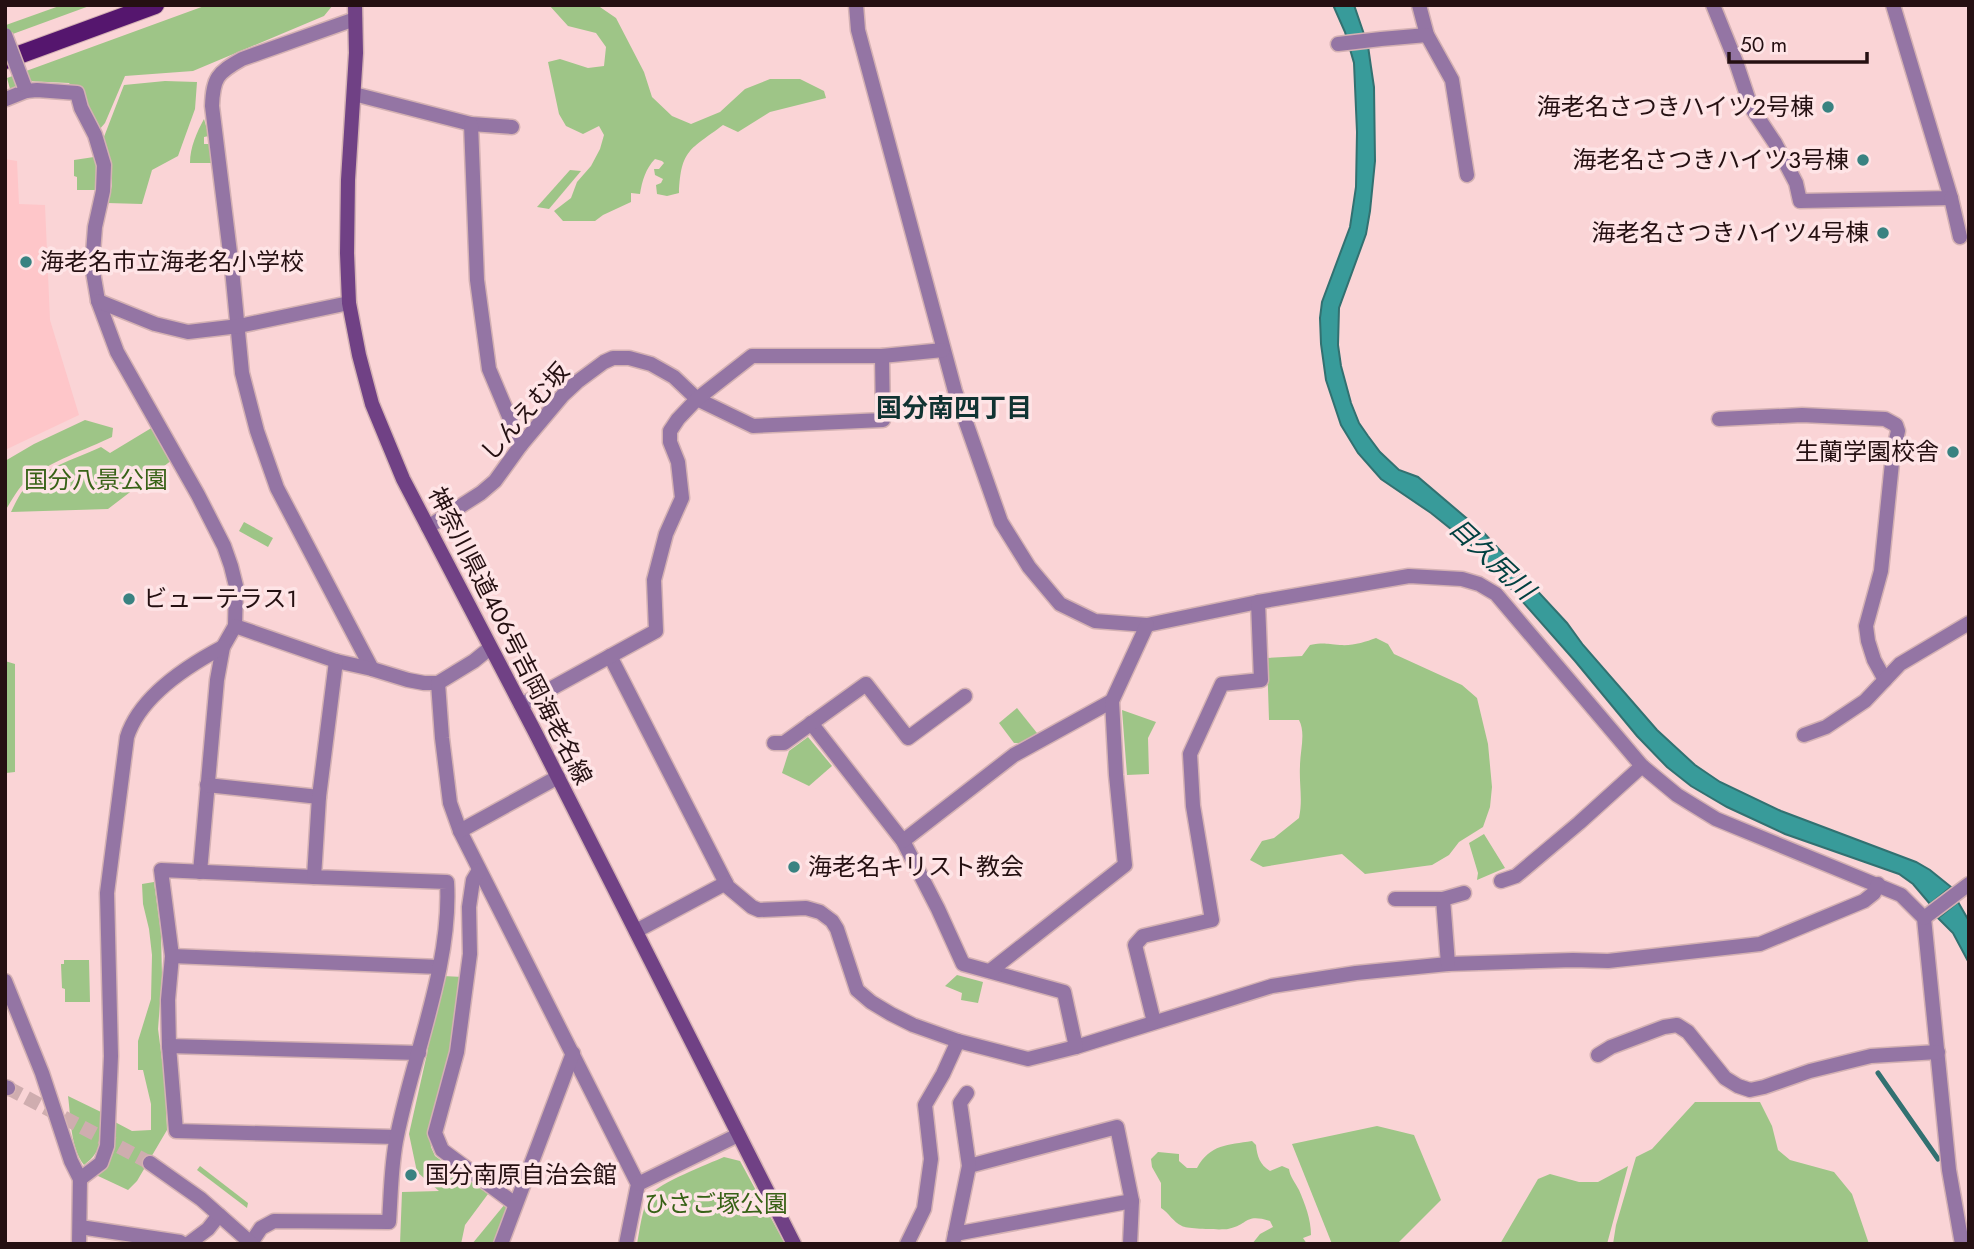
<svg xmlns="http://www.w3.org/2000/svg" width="1974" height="1249" font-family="Jost,'Noto Sans JP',sans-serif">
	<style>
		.built { fill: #fec6c9 }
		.green { fill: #9ec587 }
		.water { fill: #389b9a; stroke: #327171; stroke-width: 2 }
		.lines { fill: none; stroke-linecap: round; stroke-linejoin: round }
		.stream { stroke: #327171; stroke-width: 5 }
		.tertiary-tunnel { stroke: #cfadaf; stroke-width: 14; stroke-dasharray: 14 7; stroke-linecap: butt }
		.minor-casing { stroke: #d4b1b3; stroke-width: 17 }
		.tertiary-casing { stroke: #d4b1b3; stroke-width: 17 }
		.secondary-casing { stroke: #d4b1b3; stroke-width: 17 }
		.primary-casing { stroke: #d4b1b3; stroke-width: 20 }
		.minor { stroke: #9475a4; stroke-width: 14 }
		.tertiary { stroke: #9475a4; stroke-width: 14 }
		.secondary { stroke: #704185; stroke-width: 14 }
		.primary { stroke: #55166e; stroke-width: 18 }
		.minor-bridge-casing { stroke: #d4b1b3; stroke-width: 17; stroke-linecap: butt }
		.minor-bridge { stroke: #9475a4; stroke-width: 14 }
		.poi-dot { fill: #398281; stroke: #fee4e6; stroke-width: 2.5 }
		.labels { text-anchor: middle; stroke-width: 7; stroke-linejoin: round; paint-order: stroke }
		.poi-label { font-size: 24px; fill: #251012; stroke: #fee4e6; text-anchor: end }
		.street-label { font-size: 24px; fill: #251012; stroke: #fee4e6 }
		.park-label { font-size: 24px; fill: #386217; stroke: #fee4e6 }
		.neighbourhood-label { font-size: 26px; font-weight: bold; fill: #103332; stroke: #fee4e6 }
		.water-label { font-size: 26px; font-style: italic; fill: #024141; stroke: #fee4e6 }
	</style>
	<rect width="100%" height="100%" fill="#fad4d6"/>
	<polygon class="built" points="5,159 17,161 19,204 45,205 50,320 79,415 5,450"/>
	<g class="green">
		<polygon points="62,5 92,5 10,35 6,25"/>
		<polygon points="207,5 333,5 324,16 193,71 125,76 105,123 99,130 69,83 27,81 10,89 7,78"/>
		<path d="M549,5H597L616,18L644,72L652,97L672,116L691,124L720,112L745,89L770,79H800L824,91L826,98L770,112L738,132L723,125C690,150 681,149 679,193L667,196L657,194L656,185L661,183L663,179L655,175L654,169H659L664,163L662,161L655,159C646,168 642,181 640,194L631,193V202L603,215L595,221H563L554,211L571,198L577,182L591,166L600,149L604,135L599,126L583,134L566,126L559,114L548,62L560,59L588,68L604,66L606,47L596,33L568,26Z"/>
		<polygon points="165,81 197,82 195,109 178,156 152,170 142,204 107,203 112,186 112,164 102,142 124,85"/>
		<path d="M204,119L209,136L204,137V144H209L211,163H190C190,147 197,132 204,119Z"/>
		<polygon points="94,157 98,169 97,190 77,190 77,177 74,176 74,160"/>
		<polygon points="570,170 581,171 549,209 537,207"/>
		<path d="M85,420L113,428L112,437C87,449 49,462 28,479C18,488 12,500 5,511V461L34,444Z"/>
		<path d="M153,427L172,460L108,509L11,512C14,506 17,499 21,493C39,469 75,459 101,447L110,453Z"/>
		<polygon points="244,522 273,538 268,547 239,531"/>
		<path d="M1376,638L1388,644L1394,654L1462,685L1477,698L1488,744L1492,787L1490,807L1483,827L1459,842L1449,855L1432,865L1365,874L1342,854L1263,867L1250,860L1262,841L1274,838L1299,818C1303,799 1299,785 1300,766C1300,751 1306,733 1299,720H1269L1267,658L1302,656L1310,645C1325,642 1326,644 1340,645C1353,646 1365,642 1376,638Z"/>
		<polygon points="5,661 15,664 15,772 6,773 5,786"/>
		<polygon points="1017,708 1037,733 1023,743 1014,743 999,723"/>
		<polygon points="1122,710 1156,722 1148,738 1149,774 1127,775"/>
		<polygon points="808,737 832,766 809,786 782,773 789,751"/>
		<polygon points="1484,834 1505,868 1477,880 1478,873 1469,843"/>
		<polygon points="154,882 161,933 162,977 158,1029 165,1083 167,1130 137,1181 128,1190 96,1175 115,1122 132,1131 151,1130 151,1104 143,1070 138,1070 138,1041 151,999 152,955 149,929 143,904 142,884"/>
		<polygon points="64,960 89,960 90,1002 65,1002 65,989 62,988 61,964 64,964"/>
		<polygon points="957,975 983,982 978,1003 961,1000 962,993 945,986"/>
		<polygon points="443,976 463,977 451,1057 430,1137 431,1147 435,1156 488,1194 465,1225 461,1244 400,1244 402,1192 439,1191 417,1172 409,1134 427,1054 433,1015"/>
		<path d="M68,1096L101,1112C103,1135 103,1151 84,1165C70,1147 71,1118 68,1096Z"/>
		<polygon points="1695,1102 1760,1102 1772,1126 1778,1150 1790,1160 1834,1172 1852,1194 1869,1244 1613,1244 1616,1225 1636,1157 1652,1149"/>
		<polygon points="1377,1126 1414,1135 1441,1200 1397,1244 1332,1244 1292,1144"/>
		<path d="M1252,1141L1256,1145C1257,1156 1260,1165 1270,1171L1282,1166L1289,1169C1290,1177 1295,1182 1299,1190C1305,1204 1311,1219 1311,1235L1303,1238L1307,1244H1252L1260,1234L1273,1227L1270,1221C1244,1213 1249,1225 1228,1229C1222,1230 1187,1229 1182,1226C1173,1222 1169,1213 1161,1208V1183L1152,1167L1151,1159L1158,1152L1179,1154V1161L1187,1168H1197C1210,1144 1228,1145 1252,1141Z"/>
		<path d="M724,1157L740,1161L785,1244H637C640,1229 642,1208 650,1195C659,1183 708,1164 724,1157Z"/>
		<polygon points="200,1166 248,1203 247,1208 197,1170"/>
		<polygon points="1628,1166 1607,1244 1500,1244 1538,1179 1550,1174 1579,1182 1598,1182"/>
		<polygon points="505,1204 510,1205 496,1244 472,1244"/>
	</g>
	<g class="water">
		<polygon points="1333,5 1354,5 1368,46 1371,67 1374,87 1375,161 1370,211 1366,234 1339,308 1338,345 1341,366 1351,403 1359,423 1368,436 1380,452 1399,470 1418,477 1484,533 1567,623 1583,645 1657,730 1695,765 1720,782 1781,811 1916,862 1930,870 1951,887 1930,904 1913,884 1899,874 1785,834 1727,807 1691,786 1667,767 1637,736 1575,661 1477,550 1431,513 1381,479 1358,453 1341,425 1326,380 1321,344 1320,318 1322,302 1350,227 1356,187 1357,132 1354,63 1345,32"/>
		<polygon points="1958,902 1969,921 1969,963 1953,933 1938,918"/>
	</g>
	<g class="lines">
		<polyline class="stream" points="1878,1073 1938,1159"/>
		<polyline class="tertiary-tunnel" points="8,1088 150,1163"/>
		<defs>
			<g id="minor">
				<polyline points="856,5 858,30 955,391 1001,522 1029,567 1060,604 1095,621 1147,625 1258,602 1409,576 1462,579 1479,584 1496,594 1642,766 1677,795 1716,819 1901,895 1924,918 1949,1170 1962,1244"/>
				<polyline points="1419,5 1427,35 1452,80 1467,175"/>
				<polyline points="1713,5 1736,62 1751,107 1775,143 1796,183 1800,201 1951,198 1893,5"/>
				<path d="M355,19L242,59C217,73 213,78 212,106L232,269L242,373L257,431L277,488L372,669"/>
				<polyline points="1338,44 1381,39 1427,35"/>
				<polyline points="24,85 26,91 37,90 77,93 81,108 95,135 104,165 103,191 95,227 92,266 98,301 117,352 198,495 224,546 231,566 236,586 235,626 223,647 217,680 200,872"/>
				<polyline points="354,94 471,124 512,127"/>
				<polyline points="6,99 26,91"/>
				<polyline points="471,124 477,280 489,369 521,445"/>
				<polyline points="1951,198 1960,237"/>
				<polyline points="98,301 155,324 188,332 239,326 349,303"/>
				<polyline points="1719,419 1802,415 1885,419 1896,425 1898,431 1893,453 1881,571 1866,626 1868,641 1874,660 1885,680"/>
				<polyline points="428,527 481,493 495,481 521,445 563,395 577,382 604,362 613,358 629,358 651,364 674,377 697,399 753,426 883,420 882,356"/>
				<polyline points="235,626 336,661 372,669 408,680 424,683 438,683 474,661 490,648"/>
				<polyline points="610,656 728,887 752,907 759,910 806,908 820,912 832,921 837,929 857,990 871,1002 891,1014 913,1025 958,1041 1028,1059 1076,1047 1272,986 1356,973 1448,964 1573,960 1608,961 1760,944 1864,901 1874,893 1878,884"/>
				<polyline points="438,683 442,738 450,803 460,831 638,1184 626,1244"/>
				<polyline points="521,705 656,631 654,580 666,534 682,498 678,462 670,442 670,431 678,419 697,399 752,356 882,356 943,350"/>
				<polyline points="811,723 903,841 938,909 963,964 1064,992 1076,1047"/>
				<polyline points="1804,735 1826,727 1865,701 1900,664 1969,623"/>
				<polyline points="774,743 784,743 866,684 908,738 965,696"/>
				<polyline points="207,785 319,797"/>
				<polyline points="460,831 558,777"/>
				<polyline points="903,841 1014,755 1112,701"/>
				<polyline points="479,870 473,880 469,907 470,954 457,1052 435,1133 442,1150 515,1204"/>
				<polyline points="314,877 161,870 172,956 168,1000 169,1046 176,1131 396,1137"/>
				<polyline points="1501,881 1516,876 1579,823 1642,766"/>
				<polyline points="1395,899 1443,899"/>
				<polyline points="1924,918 1969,884"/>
				<polyline points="636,931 726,883"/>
				<polyline points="172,956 439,967"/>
				<polyline points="1448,964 1443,899 1464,893"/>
				<polyline points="990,971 1125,865 1116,775 1112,701 1147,625"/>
				<polyline points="5,981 42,1073 71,1161 80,1179 79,1244"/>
				<polyline points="1154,1022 1135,945 1143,936 1212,920 1193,806 1190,754 1222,684 1261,680 1258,602"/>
				<polyline points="169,1046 419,1053"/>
				<polyline points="1598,1055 1611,1047 1664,1027 1677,1025 1688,1032 1725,1078 1738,1086 1750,1090 1764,1087 1810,1071 1871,1056 1938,1052"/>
				<polyline points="969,1166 1117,1127 1132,1201 1130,1244"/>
				<path d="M80,1179L101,1163L107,1146L111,1056L107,893L127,737C140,696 187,666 223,647"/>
				<polyline points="638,1184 738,1135"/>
				<polyline points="80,1227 180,1242 183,1244"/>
				<polyline points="955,1234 1132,1201"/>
				<path d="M251,1243L261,1228L274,1221L389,1222C391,1194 391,1163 397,1136C413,1055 452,965 447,882L314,877L319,797L336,661"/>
				<polyline points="188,1244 208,1229 219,1215"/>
				<polyline points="501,1244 573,1053"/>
				<polyline points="907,1244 924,1209 931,1159 925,1105 943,1074 958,1041"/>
				<polyline points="953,1244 969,1166 960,1103 967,1093"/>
			</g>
			<g id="tertiary">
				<polyline points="5,1087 8,1088"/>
				<polyline points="150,1163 201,1199 252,1244"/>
			</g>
			<polyline id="secondary" points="355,5 356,53 348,180 347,253 349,303 359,355 372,404 403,479 536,734 794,1244"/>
			<polyline id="primary" points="5,60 155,5"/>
		</defs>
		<use href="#minor" class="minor-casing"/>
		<use href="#tertiary" class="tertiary-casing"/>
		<use href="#secondary" class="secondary-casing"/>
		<use href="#primary" class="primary-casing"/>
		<use href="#minor" class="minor"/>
		<use href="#tertiary" class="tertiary"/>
		<use href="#secondary" class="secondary"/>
		<use href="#primary" class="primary"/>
		<defs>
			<polyline id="minor-bridge" points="5,35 24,85"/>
		</defs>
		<use href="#minor-bridge" class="minor-bridge-casing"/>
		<use href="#minor-bridge" class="minor-bridge"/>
	</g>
	<g class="poi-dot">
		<circle cx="1828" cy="107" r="7"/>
		<circle cx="1863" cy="160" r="7"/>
		<circle cx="1883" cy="233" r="7"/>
		<circle cx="26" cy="262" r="7"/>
		<circle cx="1953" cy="452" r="7"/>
		<circle cx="129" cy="599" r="7"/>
		<circle cx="794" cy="867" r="7"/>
		<circle cx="411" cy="1175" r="7"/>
	</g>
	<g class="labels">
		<g class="poi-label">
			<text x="1814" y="115">海老名さつきハイツ2号棟</text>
			<text x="1849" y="168">海老名さつきハイツ3号棟</text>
			<text x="1869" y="241">海老名さつきハイツ4号棟</text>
			<text x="40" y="270" text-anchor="start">海老名市立海老名小学校</text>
			<text x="1939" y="460">生蘭学園校舎</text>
			<text x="143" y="607" text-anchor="start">ビューテラス1</text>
			<text x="808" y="875" text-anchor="start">海老名キリスト教会</text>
			<text x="425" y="1183" text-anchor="start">国分南原自治会館</text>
		</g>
		<g class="street-label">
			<text transform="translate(525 412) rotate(-49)" y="8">しんえむ坂</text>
			<text transform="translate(510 636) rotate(63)" y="8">神奈川県道406号吉岡海老名線</text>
		</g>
		<g class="park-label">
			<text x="96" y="488">国分八景公園</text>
			<text x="716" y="1212">ひさご塚公園</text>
		</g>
		<g class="neighbourhood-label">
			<text x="954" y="417">国分南四丁目</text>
		</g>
		<g class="water-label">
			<text transform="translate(1492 559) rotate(43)" y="9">目久尻川</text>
		</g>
	</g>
	<rect width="1974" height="1249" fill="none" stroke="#251012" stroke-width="14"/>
	<path d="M1729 52v10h138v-10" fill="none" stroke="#251012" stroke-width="3.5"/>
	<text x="1740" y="52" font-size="21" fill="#251012" stroke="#fee4e6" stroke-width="5" paint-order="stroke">50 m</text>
</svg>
